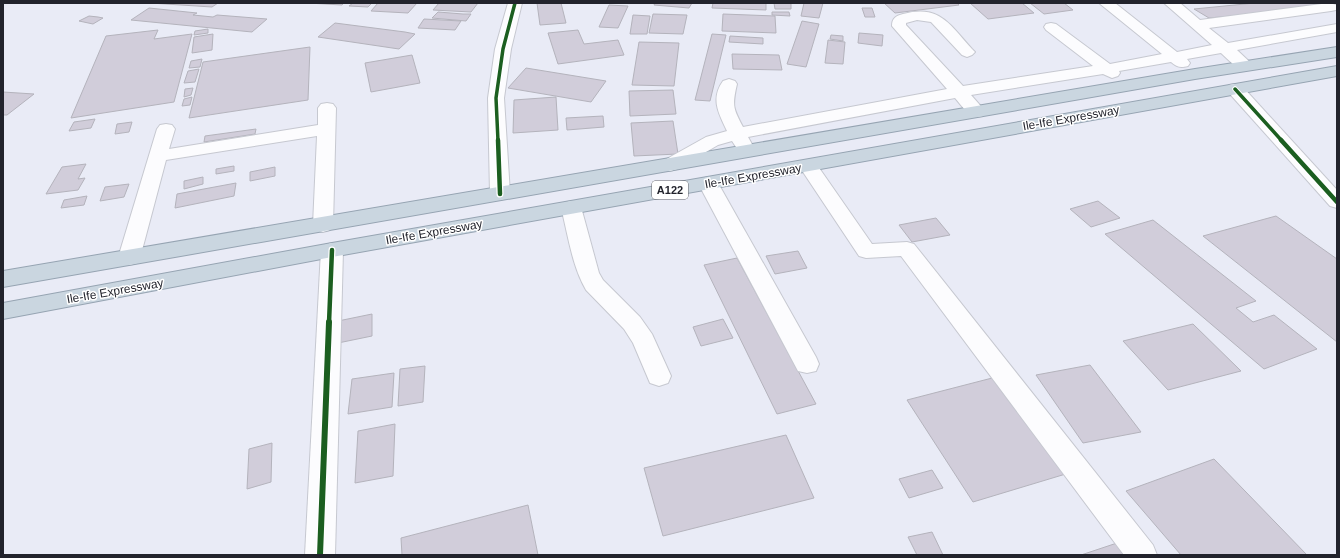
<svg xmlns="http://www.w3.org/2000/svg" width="1340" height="558" font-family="Arial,sans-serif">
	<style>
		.building { fill: #d1cdda; stroke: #b4b3bc }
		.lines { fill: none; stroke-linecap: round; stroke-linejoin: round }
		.minor-casing { stroke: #c6c8d0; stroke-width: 2 }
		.highway-casing { stroke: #96a4b2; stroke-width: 2 }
		.minor { fill: #fcfcfe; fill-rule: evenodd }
		.highway { fill: #cad6e0; fill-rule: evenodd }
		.cycleway-far2-casing { stroke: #fff; stroke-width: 5.5 }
		.cycleway-far1-casing { stroke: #fff; stroke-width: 7 }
		.cycleway-casing { stroke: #fff; stroke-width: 8 }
		.cycleway-far2 { stroke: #1b5e20; stroke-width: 3.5 }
		.cycleway-far1 { stroke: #1b5e20; stroke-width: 4.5 }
		.cycleway { stroke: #1b5e20; stroke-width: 6 }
		.labels { text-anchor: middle; stroke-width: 3; stroke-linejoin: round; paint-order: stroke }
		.shield { fill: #fff; stroke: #64656b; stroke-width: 1 }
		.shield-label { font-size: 11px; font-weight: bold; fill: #22232c }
		.street-label { font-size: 12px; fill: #22232c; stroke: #fff }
	</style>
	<rect width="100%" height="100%" fill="#e9ebf6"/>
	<g class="building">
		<polygon points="150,3 218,3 212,7"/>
		<polygon points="308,3 344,3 342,5"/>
		<polygon points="353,3 372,3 368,7 349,6"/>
		<polygon points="378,3 417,3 408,13 371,11"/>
		<polygon points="439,3 478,3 471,12 433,10"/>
		<polygon points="537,3 561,3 566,23 540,25"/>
		<polygon points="655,3 692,3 689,8 654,5"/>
		<polygon points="713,3 766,3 766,10 712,8"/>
		<polygon points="774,3 791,3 791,9 775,9"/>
		<polygon points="804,3 823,3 819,18 801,16"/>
		<polygon points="884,3 957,3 959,5 895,13"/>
		<polygon points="970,3 1022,3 1034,13 988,19"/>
		<polygon points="1030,3 1064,3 1073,10 1044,14"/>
		<polygon points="1255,3 1313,3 1321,8 1209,18 1194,9"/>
		<polygon points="609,5 628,6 618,28 599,27"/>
		<polygon points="149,8 197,13 193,15 213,17 217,15 267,19 252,32 131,20"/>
		<polygon points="862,8 872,8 875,17 865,17"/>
		<polygon points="438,12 463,14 471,14 466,21 432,18"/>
		<polygon points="772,12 789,12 790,16 772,15"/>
		<polygon points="653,14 687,15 683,34 649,33"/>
		<polygon points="723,14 775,16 776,33 722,31"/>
		<polygon points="633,15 650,16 647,34 630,34"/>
		<polygon points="89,16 98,17 103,18 93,24 79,21"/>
		<polygon points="424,19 461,21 455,30 418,28"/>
		<polygon points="802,21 819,24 806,67 787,64"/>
		<polygon points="335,23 405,32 415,34 399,49 318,37"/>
		<polygon points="208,29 208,33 194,35 195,31"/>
		<polygon points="158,30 154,39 192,34 174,102 71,118 106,36"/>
		<polygon points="578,30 584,44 618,40 624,55 558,64 548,33"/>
		<polygon points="859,33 883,35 882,46 858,43"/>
		<polygon points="213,34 212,50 192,53 194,37"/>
		<polygon points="712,34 726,35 710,101 695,100"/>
		<polygon points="831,35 843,36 843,41 830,39"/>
		<polygon points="730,36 763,38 763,44 729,42"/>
		<polygon points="828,40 845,42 843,64 825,63"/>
		<polygon points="639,42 679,43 674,86 632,85"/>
		<polygon points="310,47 308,100 189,118 203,62"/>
		<polygon points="732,54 779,55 782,70 733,69"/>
		<polygon points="412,55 420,83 371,92 365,63"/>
		<polygon points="202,59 200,67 189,68 191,61"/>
		<polygon points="526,68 606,81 591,102 508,88"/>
		<polygon points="199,69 195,82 184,83 188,71"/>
		<polygon points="193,88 191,95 184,97 185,89"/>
		<polygon points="673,90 676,114 630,116 629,91"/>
		<polygon points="3,92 34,94 7,115 3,115"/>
		<polygon points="192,97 190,105 182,106 184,99"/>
		<polygon points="556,97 558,130 513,133 514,100"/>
		<polygon points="603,116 604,127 567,130 566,118"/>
		<polygon points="95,119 91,128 69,131 74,122"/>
		<polygon points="673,121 678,154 634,156 631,123"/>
		<polygon points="132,122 129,132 115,134 117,124"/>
		<polygon points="256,129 255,134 204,142 205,136"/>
		<polygon points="86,164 78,179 85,178 78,190 46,194 62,167"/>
		<polygon points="234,166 234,171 216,174 216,169"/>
		<polygon points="275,167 275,176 250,181 250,172"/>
		<polygon points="203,177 203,184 184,189 184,181"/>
		<polygon points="236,183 234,196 175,208 177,194"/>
		<polygon points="129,184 124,197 100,201 105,187"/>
		<polygon points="87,196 84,205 61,208 64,200"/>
		<polygon points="1098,201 1120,218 1091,227 1070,209"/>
		<polygon points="1276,216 1337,259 1337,342 1203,236"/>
		<polygon points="936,218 950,235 912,242 899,225"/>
		<polygon points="1153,220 1256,301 1236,308 1253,322 1274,315 1317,349 1264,369 1105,234"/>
		<polygon points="798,251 807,268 775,274 766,256"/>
		<polygon points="737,258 816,404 777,414 704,265"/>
		<polygon points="372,314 372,336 338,343 338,321"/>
		<polygon points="723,319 733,338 701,346 693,327"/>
		<polygon points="1193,324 1241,371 1168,390 1123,341"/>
		<polygon points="1090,365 1141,432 1083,443 1036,375"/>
		<polygon points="425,366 423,402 398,406 400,369"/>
		<polygon points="394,373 392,407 348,414 352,379"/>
		<polygon points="996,377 1069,473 973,502 907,400"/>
		<polygon points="395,424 393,476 355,483 358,431"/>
		<polygon points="786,435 814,498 663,536 644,468"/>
		<polygon points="272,443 271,482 247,489 249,449"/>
		<polygon points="1214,459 1307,555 1181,555 1126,491"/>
		<polygon points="932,470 943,488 909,498 899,479"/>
		<polygon points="528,505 538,555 402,555 401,538"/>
		<polygon points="932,532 943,555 917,555 908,537"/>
		<polygon points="1120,542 1130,555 1081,555"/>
	</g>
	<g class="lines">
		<defs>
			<g id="minor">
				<polygon points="508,3 522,3 511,49 504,98 510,194 507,198 500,200 493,198 490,194 488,98 495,49"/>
				<path d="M1099,3H1115L1177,52L1212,45L1164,3H1180L1200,20L1329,3L1337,5L1336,10L1331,11L1209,28L1228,43L1337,24V32L1237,50L1254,66L1252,69C1239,73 1230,61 1221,53L1187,59L1190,63L1188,66C1180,68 1177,67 1171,62L1119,71L1120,73L1118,76L1112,78L1103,74L971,95L986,112L983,116C969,119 963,107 955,98L748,137L753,146L750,150L744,151L738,150L732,141L718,145L677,169L670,171L663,169L661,165L663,161L706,137L727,131C719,114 710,99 723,81L729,79L735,81L737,84C732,106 733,108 743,127L947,89L892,26C892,18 896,16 903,14C940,4 950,25 972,49L975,52L972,55L967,57L962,55L931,22L917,20L906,23V25L963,86L1093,66L1046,30L1044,27L1046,24L1051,23L1056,24L1110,64L1162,54Z"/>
				<polygon points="1235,84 1241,85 1337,190 1337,208 1330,206 1229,93 1227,89 1229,85"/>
				<polygon points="327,103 333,104 336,108 333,225 330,230 323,232 316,230 313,225 317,136 166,160 140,258 137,263 129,265 121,263 118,258 157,129 160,125 166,124 172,125 175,129 169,149 318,125 318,108 321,104"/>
				<polygon points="808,160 815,162 872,244 907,242 914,244 1153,545 1157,555 1124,555 901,256 866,258 859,256 799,166 801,162"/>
				<polygon points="708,177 715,179 718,183 816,357 819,364 816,371 807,373 798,371 698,183 701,179"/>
				<path d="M571,201L578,203L581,207L599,273L603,280L640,317L652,334L671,376L668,383L659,386L650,383L633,343L624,329L586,290C572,266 568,235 561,207L564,203Z"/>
				<polygon points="332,243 339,245 343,250 335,555 305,555 321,250 325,245"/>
			</g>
			<g id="highway">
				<polygon points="1337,47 1337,57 1195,79 3,287 3,271 1195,69"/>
				<polygon points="1337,66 1337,76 332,257 3,319 3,303 332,243"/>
			</g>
		</defs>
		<use href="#minor" class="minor-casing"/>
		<use href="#highway" class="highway-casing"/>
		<use href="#minor" class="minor"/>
		<use href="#highway" class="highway"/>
		<defs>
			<g id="cycleway-far2">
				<polyline points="1235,89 1282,141"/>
				<polyline points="498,141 496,98 503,49 515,3"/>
			</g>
			<g id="cycleway-far1">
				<polyline points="498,140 500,194"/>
				<polyline points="1281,140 1337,202"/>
				<polyline points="329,323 332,250"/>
			</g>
			<polyline id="cycleway" points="320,555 329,322"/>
		</defs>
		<use href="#cycleway-far2" class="cycleway-far2-casing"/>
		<use href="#cycleway-far1" class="cycleway-far1-casing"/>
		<use href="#cycleway" class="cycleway-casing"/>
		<use href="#cycleway-far2" class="cycleway-far2"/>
		<use href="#cycleway-far1" class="cycleway-far1"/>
		<use href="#cycleway" class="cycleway"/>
	</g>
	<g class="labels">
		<rect class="shield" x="652" y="181" width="36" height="18" rx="3"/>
		<g class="shield-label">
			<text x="670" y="194">A122</text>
		</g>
		<g class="street-label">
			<text transform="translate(1071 118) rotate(-10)" y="4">Ile-Ife Expressway</text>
			<text transform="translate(753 176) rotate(-10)" y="4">Ile-Ife Expressway</text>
			<text transform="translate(434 232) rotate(-10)" y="4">Ile-Ife Expressway</text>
			<text transform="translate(115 291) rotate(-10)" y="4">Ile-Ife Expressway</text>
		</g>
	</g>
	<rect width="1340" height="558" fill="none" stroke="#22232c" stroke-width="8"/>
</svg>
